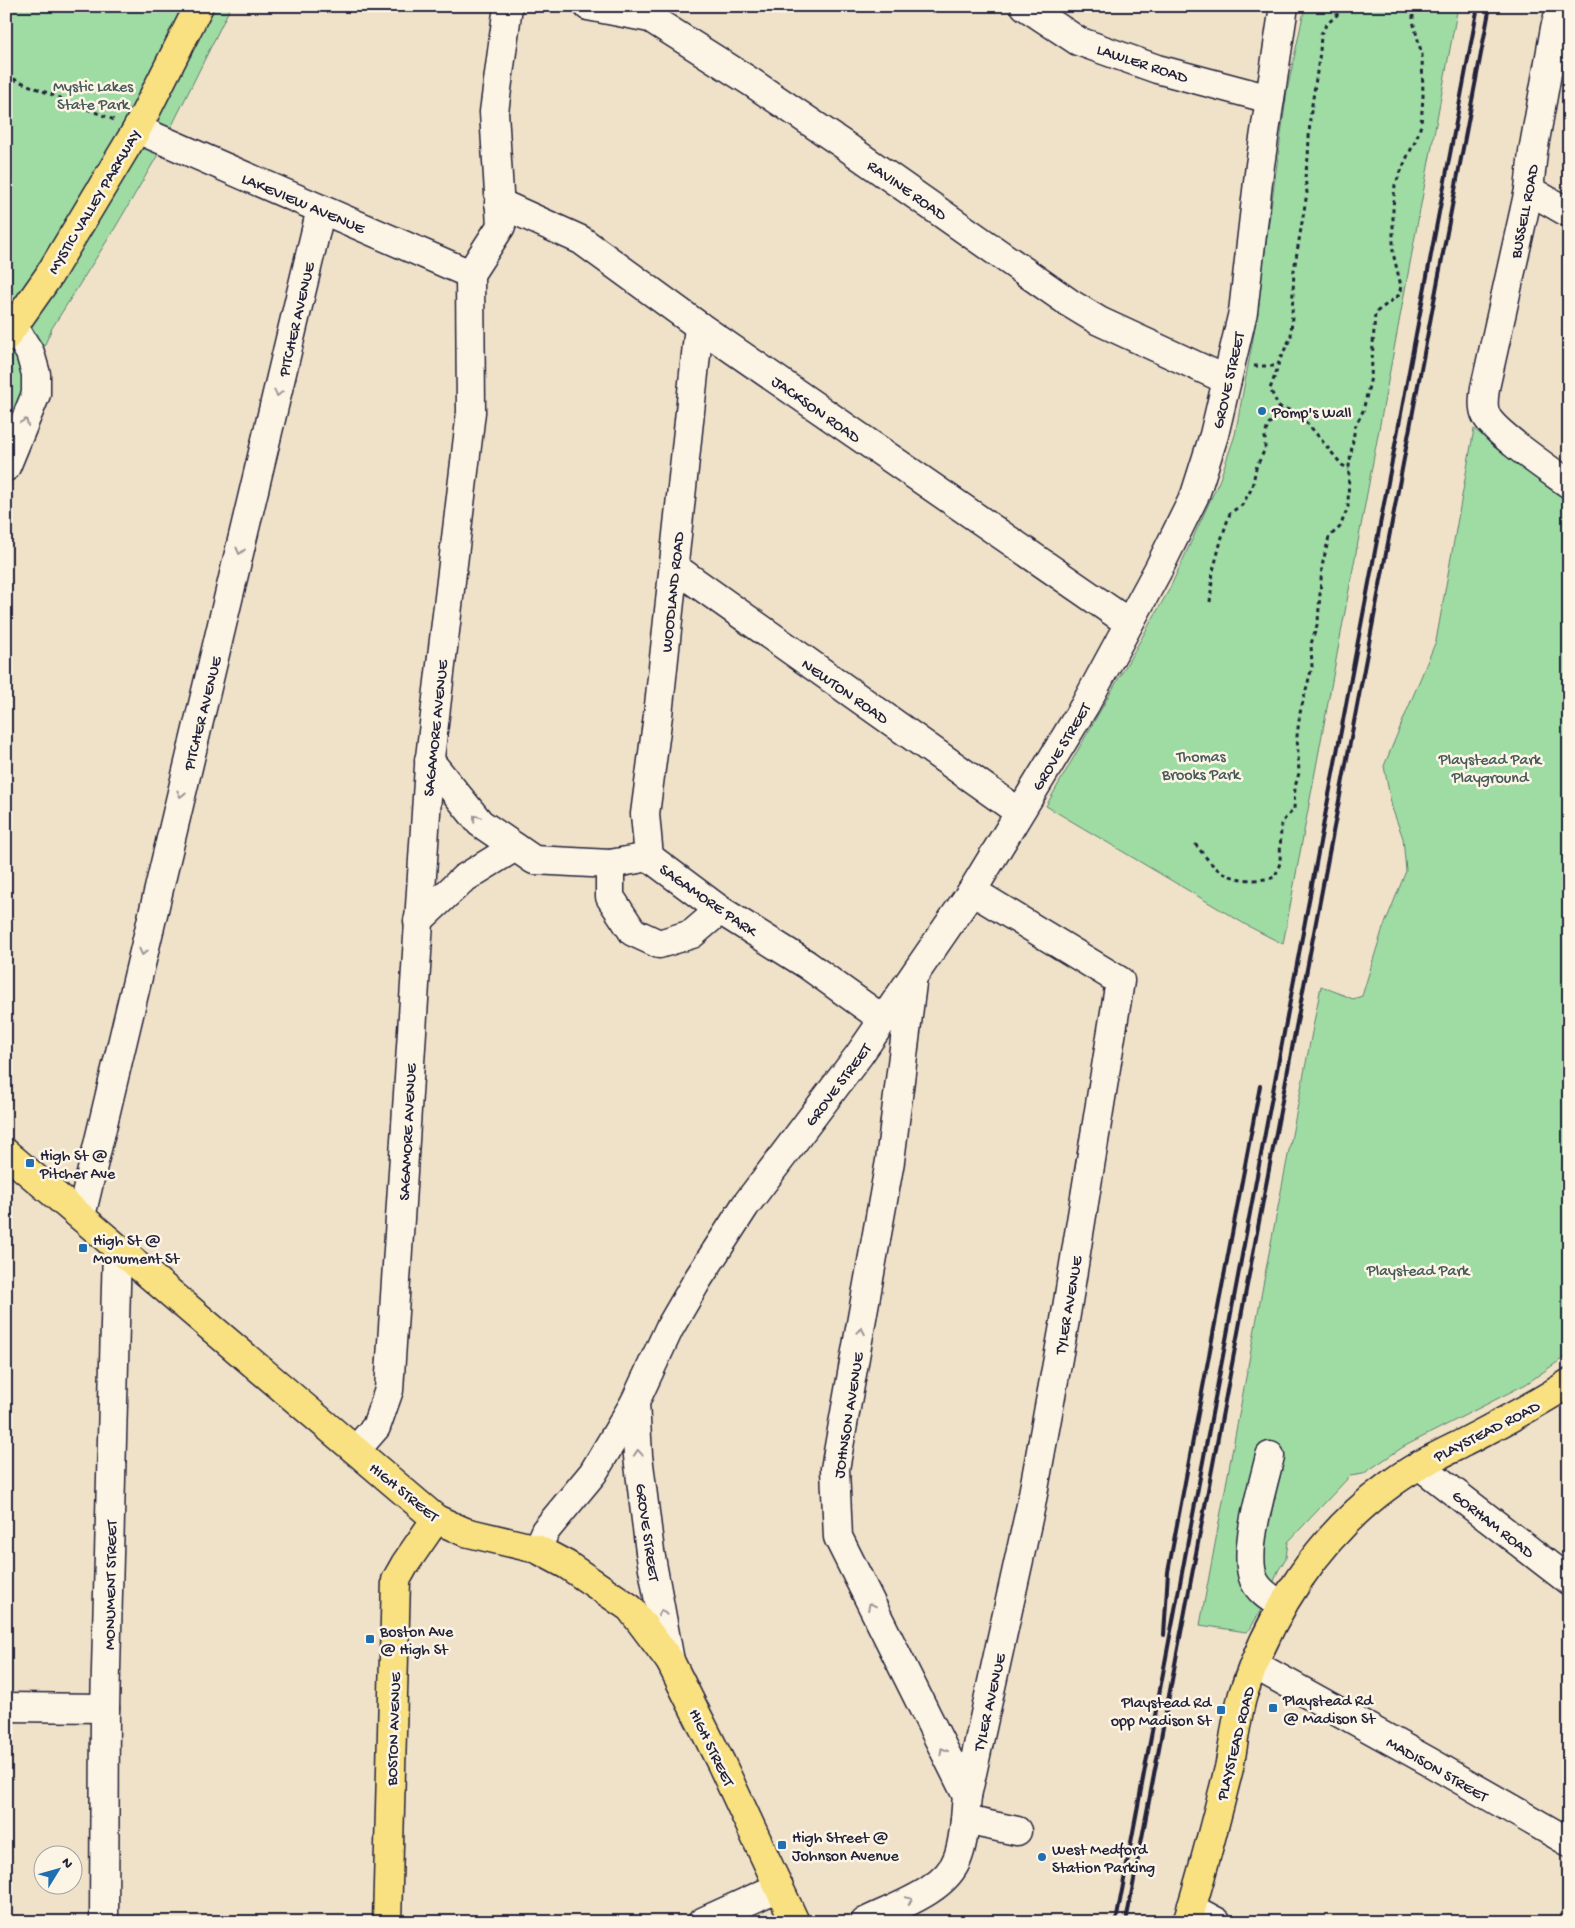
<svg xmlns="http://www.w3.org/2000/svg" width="1575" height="1928" font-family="'Gochi Hand',sans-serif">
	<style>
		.park { fill: #9edca4; stroke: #607f70 }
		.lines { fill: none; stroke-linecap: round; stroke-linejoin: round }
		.minor-casing { stroke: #22223b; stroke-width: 31 }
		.major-casing { stroke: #22223b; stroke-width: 31 }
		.path { stroke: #22223b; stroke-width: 3; stroke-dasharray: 4 4; stroke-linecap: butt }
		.minor { stroke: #fcf5e5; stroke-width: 28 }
		.major { stroke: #f9e181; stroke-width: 28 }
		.rail { stroke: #22223b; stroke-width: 4 }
		.oneway { stroke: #9a9698 }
		.poi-dot { fill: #1f6fb2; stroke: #fcf5e5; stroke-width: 2 }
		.labels { text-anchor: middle; stroke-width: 5; stroke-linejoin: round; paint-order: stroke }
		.street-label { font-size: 16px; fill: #22223b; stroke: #fcf5e5 }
		.park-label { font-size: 16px; fill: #475a5a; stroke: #fcf5e5 }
		.poi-label { font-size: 16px; fill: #22223b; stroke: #fcf5e5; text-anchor: start }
	</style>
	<rect width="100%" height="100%" fill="#f0e1c9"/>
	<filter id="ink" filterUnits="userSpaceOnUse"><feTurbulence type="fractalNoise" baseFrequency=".02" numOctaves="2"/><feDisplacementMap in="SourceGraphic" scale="10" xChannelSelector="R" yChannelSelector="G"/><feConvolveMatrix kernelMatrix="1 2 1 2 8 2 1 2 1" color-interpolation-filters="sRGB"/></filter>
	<g filter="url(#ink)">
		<g class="park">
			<polygon points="6,6 231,6 156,158 115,228 52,328 6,435"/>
			<polygon points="1305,6 1458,6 1283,944 1248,926 1046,806 1169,590 1220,479 1235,435 1253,339 1287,91"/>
			<polygon points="1474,429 1569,501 1569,1354 1526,1384 1403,1447 1363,1474 1350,1476 1288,1542 1286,1558 1278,1571 1268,1597 1250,1629 1246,1632 1200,1625 1269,1253 1321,986 1353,999 1362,996 1382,931 1406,871 1403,838 1392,808 1384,766 1436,641"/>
		</g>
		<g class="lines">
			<defs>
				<g id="minor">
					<polyline points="588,6 650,18 751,82 844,145 1071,304 1099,321 1227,380"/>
					<polyline points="1025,6 1078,41 1157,69 1270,99"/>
					<path d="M1561,6L1555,28L1533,152L1529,190L1485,388C1484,396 1482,407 1486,415C1493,432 1551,471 1569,484"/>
					<polyline points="137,129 470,274"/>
					<polyline points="1529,190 1569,213"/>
					<polyline points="499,203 581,240 699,326 1129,623"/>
					<polyline points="6,467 36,394 36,374 30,353 14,327"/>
					<polyline points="674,567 1019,812"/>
					<polyline points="429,760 480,823 515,847"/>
					<polyline points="649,857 645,814 658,715 699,326"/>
					<polyline points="610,864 610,897 633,932 659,944 692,934 720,910"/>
					<polyline points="418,921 463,879 515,847 534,860 610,864 649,857 720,910 806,964 884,1020"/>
					<polyline points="81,1216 321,209"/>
					<polyline points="635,1402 638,1456 650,1552 670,1661"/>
					<polyline points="356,1450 376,1427 389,1390 429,766 471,412 470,274 501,226 494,112 508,6"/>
					<path d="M1270,1456C1263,1486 1242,1552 1254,1580C1259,1592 1272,1599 1282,1606"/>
					<polyline points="1419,1465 1569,1581"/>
					<polyline points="537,1549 545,1531 593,1473 618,1431 635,1402 669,1329 698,1279 745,1206 859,1055 972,891 1085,705 1159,568 1195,495 1214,435 1243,312 1260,165 1284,6"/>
					<polyline points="1255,1665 1428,1761 1569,1842"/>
					<polyline points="6,1707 105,1708"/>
					<polyline points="967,1796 1031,1505 1065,1320 1120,981 972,891"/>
					<polyline points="965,1820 1017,1831"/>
					<polyline points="1191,1908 1217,1922"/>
					<polyline points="104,1922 105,1708 117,1248"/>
					<polyline points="702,1922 779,1887"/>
					<path d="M865,1922C895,1907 947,1891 958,1857C965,1838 965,1815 967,1796L838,1537L835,1469L890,1161L912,983"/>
				</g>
				<g id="major">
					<polyline points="6,337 48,277 137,129 199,6"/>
					<polyline points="6,1153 436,1519 465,1532 537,1549 567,1565 630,1608 670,1661 721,1763 795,1922"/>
					<polyline points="387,1922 396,1580 405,1564 436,1519"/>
					<path d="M1187,1922C1203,1872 1216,1820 1229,1768C1234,1744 1236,1718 1243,1694C1270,1613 1318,1537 1388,1486C1411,1468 1437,1456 1463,1443C1499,1424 1535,1406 1569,1383"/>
				</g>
			</defs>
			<use href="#minor" class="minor-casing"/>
			<use href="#major" class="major-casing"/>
			<g class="path">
				<polyline points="1340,6 1339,13 1326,25 1321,34 1320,52 1310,118 1308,158 1305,177 1307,193 1294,270 1291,337 1279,361 1277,370 1270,389 1279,407 1293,411 1309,425 1342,465 1349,469"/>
				<polyline points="6,76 117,121"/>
				<polyline points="1254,366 1278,366"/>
				<polyline points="1210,602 1213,571 1222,537 1230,513 1242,505 1252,488 1256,468 1265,449 1265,436 1268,425 1276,416 1279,407"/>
				<path d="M1195,844C1203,853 1210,864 1220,871C1235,881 1259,882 1275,877L1280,863L1281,823L1294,809L1295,787L1299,773L1297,736L1300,713L1312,667L1311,644L1318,622L1322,566L1329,537L1340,527L1348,507L1349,466L1355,427L1363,411L1371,377L1375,313L1399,295L1401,286L1393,253V208L1395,185L1408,155L1416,140L1421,125L1423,96L1422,55L1413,21V6"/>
			</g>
			<use href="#minor" class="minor"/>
			<use href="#major" class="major"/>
			<g class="rail">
				<polyline points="1164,1635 1168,1572 1260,1086"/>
				<polyline points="1116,1922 1478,6"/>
				<polyline points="1126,1922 1490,6"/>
			</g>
		</g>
		<defs><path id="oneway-chevron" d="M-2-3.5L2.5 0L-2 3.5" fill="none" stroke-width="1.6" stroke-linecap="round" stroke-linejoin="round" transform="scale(1.25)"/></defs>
		<g class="oneway">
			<use href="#oneway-chevron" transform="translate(278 393) rotate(103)"/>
			<use href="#oneway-chevron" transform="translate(25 422) rotate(-68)"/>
			<use href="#oneway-chevron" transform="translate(240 551) rotate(104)"/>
			<use href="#oneway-chevron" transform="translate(181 794) rotate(104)"/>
			<use href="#oneway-chevron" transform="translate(476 818) rotate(-130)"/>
			<use href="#oneway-chevron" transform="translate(143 952) rotate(103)"/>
			<use href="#oneway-chevron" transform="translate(861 1331) rotate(-80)"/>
			<use href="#oneway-chevron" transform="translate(638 1453) rotate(-94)"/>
			<use href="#oneway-chevron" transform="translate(871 1606) rotate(-116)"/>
			<use href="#oneway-chevron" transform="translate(662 1613) rotate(-100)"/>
			<use href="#oneway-chevron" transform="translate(943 1751) rotate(-118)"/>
			<use href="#oneway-chevron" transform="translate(909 1900) rotate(-26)"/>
		</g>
	</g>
	<g class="poi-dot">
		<circle cx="1262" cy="411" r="5"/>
		<rect x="25" y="1158" width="10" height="10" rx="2.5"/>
		<rect x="78" y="1243" width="10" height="10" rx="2.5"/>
		<rect x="365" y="1634" width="10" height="10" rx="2.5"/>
		<rect x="1268" y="1703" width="10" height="10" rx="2.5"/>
		<rect x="1216" y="1705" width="10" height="10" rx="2.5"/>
		<rect x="777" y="1840" width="10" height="10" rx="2.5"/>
		<circle cx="1042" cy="1857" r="5"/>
	</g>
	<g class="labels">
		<g class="street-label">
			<text transform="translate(1143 62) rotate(18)" y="6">LAWLER ROAD</text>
			<text transform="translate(908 189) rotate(35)" y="6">RAVINE ROAD</text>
			<text transform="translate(93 201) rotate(-59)" y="6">MYSTIC VALLEY PARKWAY</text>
			<text transform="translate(304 202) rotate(23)" y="6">LAKEVIEW AVENUE</text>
			<text transform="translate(1523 211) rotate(-79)" y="6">BUSSELL ROAD</text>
			<text transform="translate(295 319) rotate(-77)" y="6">PITCHER AVENUE</text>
			<text transform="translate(1227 380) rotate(-77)" y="6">GROVE STREET</text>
			<text transform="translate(817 408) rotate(35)" y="6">JACKSON ROAD</text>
			<text transform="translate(671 592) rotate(-84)" y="6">WOODLAND ROAD</text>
			<text transform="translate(846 690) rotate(35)" y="6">NEWTON ROAD</text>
			<text transform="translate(201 713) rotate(-76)" y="6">PITCHER AVENUE</text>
			<text transform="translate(434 728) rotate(-84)" y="6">SAGAMORE AVENUE</text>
			<text transform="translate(1060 746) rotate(-59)" y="6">GROVE STREET</text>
			<text transform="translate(709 899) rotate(35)" y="6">SAGAMORE PARK</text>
			<text transform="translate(837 1084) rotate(-53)" y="6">GROVE STREET</text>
			<text transform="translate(406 1132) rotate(-87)" y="6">SAGAMORE AVENUE</text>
			<text transform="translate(1067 1305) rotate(-80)" y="6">TYLER AVENUE</text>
			<text transform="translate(847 1415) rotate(-81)" y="6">JOHNSON AVENUE</text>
			<text transform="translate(1486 1430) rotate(-27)" y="6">PLAYSTEAD ROAD</text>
			<text transform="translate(405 1491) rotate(39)" y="6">HIGH STREET</text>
			<text transform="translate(1494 1523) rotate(38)" y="6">GORHAM ROAD</text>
			<text transform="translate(649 1532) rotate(82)" y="6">GROVE STREET</text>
			<text transform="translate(109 1585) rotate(-89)" y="6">MONUMENT STREET</text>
			<text transform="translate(988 1702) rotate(-77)" y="6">TYLER AVENUE</text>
			<text transform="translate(392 1729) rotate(-88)" y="6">BOSTON AVENUE</text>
			<text transform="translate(1234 1743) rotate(-76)" y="6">PLAYSTEAD ROAD</text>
			<text transform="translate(713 1747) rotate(64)" y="6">HIGH STREET</text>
			<text transform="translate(1438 1768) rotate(30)" y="6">MADISON STREET</text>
		</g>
		<g class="park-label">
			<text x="93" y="91">Mystic Lakes<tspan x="93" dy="18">State Park</tspan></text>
			<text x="1201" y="761">Thomas<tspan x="1201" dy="18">Brooks Park</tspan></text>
			<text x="1490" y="764">Playstead Park<tspan x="1490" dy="18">Playground</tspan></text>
			<text x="1418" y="1275">Playstead Park</text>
		</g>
		<g class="poi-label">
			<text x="1272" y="417">Pomp's Wall</text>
			<text x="40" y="1160">High St @<tspan x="40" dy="18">Pitcher Ave</tspan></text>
			<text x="93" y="1245">High St @<tspan x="93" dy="18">Monument St</tspan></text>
			<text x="380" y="1636">Boston Ave<tspan x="380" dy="18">@ High St</tspan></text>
			<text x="1283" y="1705">Playstead Rd<tspan x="1283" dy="18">@ Madison St</tspan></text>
			<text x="1211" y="1707" text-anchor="end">Playstead Rd<tspan x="1211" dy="18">opp Madison St</tspan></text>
			<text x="792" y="1842">High Street @<tspan x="792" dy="18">Johnson Avenue</tspan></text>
			<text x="1052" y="1854">West Medford<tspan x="1052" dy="18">Station Parking</tspan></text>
		</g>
	</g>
	<rect width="1575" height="1928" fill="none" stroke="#fcf5e5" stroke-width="25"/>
	<rect x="12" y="12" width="1550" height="1903" fill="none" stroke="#22223b" stroke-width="2" filter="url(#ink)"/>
	<g transform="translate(58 1870) rotate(53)"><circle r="24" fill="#fcf5e5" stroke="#a5a1a1"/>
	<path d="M0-4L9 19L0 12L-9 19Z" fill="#1f6fb2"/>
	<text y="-8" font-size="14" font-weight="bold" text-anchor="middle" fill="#22223b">N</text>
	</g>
</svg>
